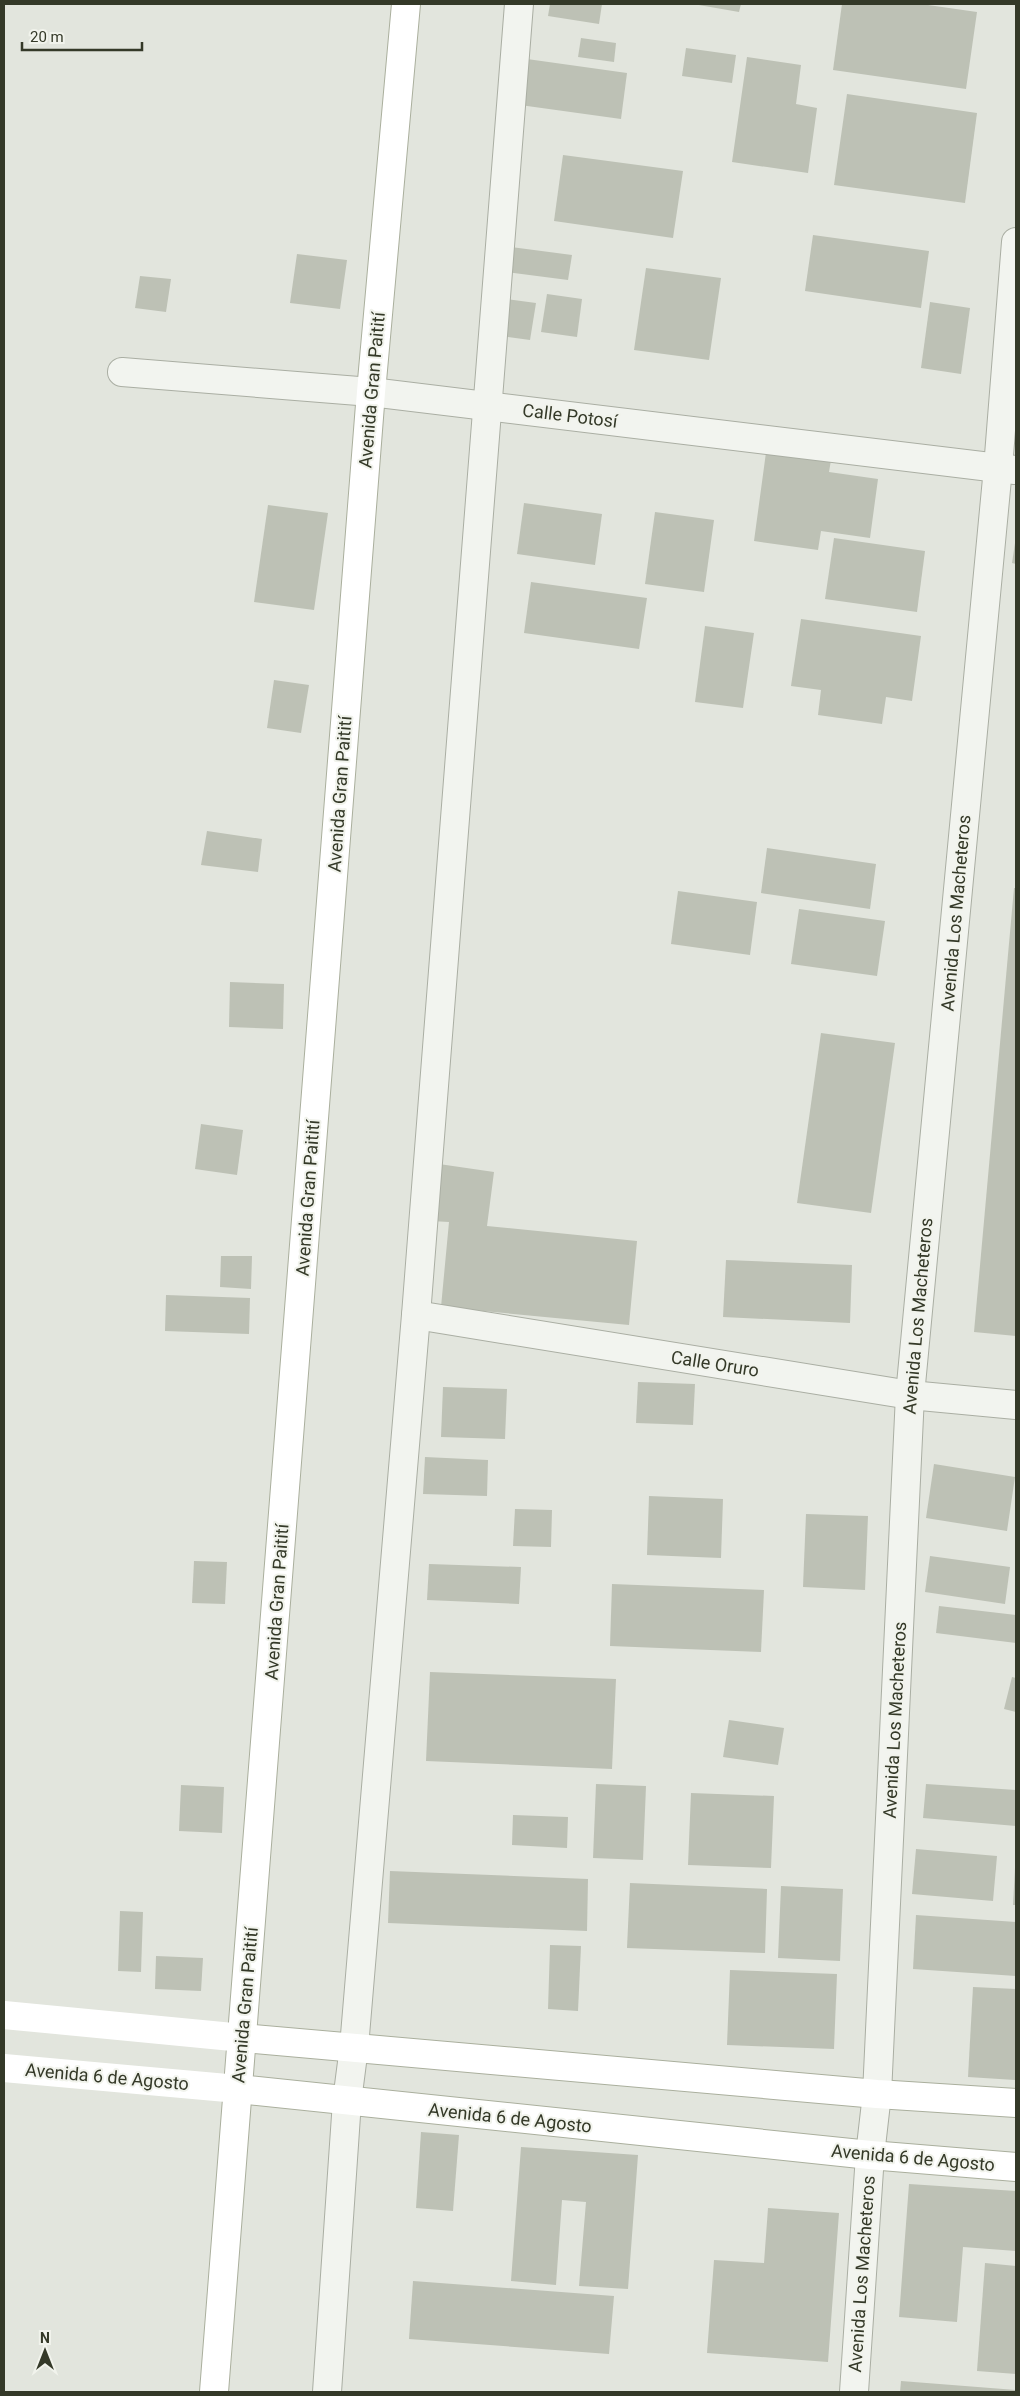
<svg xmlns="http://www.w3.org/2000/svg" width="1020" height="2396" font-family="Roboto,sans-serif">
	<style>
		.building { fill: #bdc1b5 }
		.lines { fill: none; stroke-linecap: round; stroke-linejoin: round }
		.street-casing { stroke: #aaaea3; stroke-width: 30 }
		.primary-casing { stroke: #aaaf9d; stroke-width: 30 }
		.street { stroke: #f2f4ef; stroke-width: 28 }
		.secondary { stroke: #fff; stroke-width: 28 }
		.primary { stroke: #fff; stroke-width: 28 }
		.labels { text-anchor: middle; stroke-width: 4; stroke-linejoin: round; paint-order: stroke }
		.street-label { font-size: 18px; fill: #343928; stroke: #f1f3ec }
	</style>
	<rect width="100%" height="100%" fill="#e2e5dd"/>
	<g class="building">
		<polygon points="550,4 602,4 599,24 548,16"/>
		<polygon points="693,4 741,4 739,12"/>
		<polygon points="842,4 921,4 977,12 966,89 833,70"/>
		<polygon points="581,38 616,43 614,62 578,57"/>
		<polygon points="686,48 736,55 732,83 682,76"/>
		<polygon points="747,57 801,65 796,104 817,108 808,173 732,162"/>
		<polygon points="527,59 627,73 621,119 520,105"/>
		<polygon points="847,94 977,113 965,203 834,185"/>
		<polygon points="563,155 683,171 673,238 554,221"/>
		<polygon points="813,235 929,251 921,308 805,291"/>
		<polygon points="511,247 572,255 568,280 507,272"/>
		<polygon points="297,254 347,260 340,309 290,303"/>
		<polygon points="646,268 721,278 709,360 634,350"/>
		<polygon points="140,276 171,279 166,312 135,308"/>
		<polygon points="547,294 582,299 577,337 541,332"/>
		<polygon points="507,299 536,303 530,340 501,336"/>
		<polygon points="930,302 970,308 961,374 921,368"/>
		<polygon points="767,445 832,454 829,472 878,479 870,538 821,531 818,550 754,541"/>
		<polygon points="524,503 602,514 595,565 517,554"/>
		<polygon points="268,505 328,513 314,610 254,602"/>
		<polygon points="655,512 714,520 704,592 645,584"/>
		<polygon points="834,538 925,551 917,612 825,599"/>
		<polygon points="1015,543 1016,543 1016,564 1012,563"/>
		<polygon points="531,582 647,598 639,649 524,633"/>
		<polygon points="801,619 921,636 912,701 886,697 882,724 818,715 821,690 791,686"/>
		<polygon points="705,626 754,633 743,708 695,702"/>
		<polygon points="274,680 309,685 301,733 267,728"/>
		<polygon points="207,831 262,839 258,872 201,865"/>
		<polygon points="767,848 876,864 870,909 761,893"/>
		<polygon points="1014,888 1016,888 1016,1336 974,1332"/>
		<polygon points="678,891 757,902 750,955 671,944"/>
		<polygon points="799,909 885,921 877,976 791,964"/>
		<polygon points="230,982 284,984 283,1029 229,1027"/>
		<polygon points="821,1033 895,1043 871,1213 797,1203"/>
		<polygon points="201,1124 243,1130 237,1175 195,1169"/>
		<polygon points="439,1164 494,1172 487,1226 637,1241 629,1325 441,1307 449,1222 431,1221"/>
		<polygon points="221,1256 252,1256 251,1289 220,1287"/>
		<polygon points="726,1260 852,1265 850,1323 723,1317"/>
		<polygon points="166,1295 250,1298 249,1334 165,1331"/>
		<polygon points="638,1382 695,1384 693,1425 636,1423"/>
		<polygon points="443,1387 507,1389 505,1439 441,1437"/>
		<polygon points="425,1457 488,1460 487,1496 423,1494"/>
		<polygon points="934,1464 1015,1477 1007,1531 926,1518"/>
		<polygon points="649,1496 723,1499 721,1558 647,1555"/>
		<polygon points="515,1509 552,1510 551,1547 513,1546"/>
		<polygon points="806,1514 868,1516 865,1590 803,1587"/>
		<polygon points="930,1556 1010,1567 1005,1604 925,1592"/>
		<polygon points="194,1561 227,1562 225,1604 192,1603"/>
		<polygon points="429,1564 521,1567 519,1604 427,1600"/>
		<polygon points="612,1584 764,1590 761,1652 610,1646"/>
		<polygon points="939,1606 1016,1615 1016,1643 936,1633"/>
		<polygon points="430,1672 616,1679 612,1769 426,1761"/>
		<polygon points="1012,1677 1016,1678 1016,1712 1004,1709"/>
		<polygon points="729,1720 784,1728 778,1765 723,1757"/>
		<polygon points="596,1784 646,1786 643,1860 593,1858"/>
		<polygon points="926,1784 1016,1790 1016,1826 923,1818"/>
		<polygon points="181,1785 224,1787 222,1833 179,1831"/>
		<polygon points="691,1793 774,1796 771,1868 688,1865"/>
		<polygon points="513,1815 568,1817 567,1848 512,1845"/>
		<polygon points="916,1849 997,1856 993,1901 912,1894"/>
		<polygon points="1015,1868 1016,1868 1016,1905 1013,1905"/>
		<polygon points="390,1871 588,1879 587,1931 388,1923"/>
		<polygon points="630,1883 767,1889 765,1953 627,1948"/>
		<polygon points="781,1886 843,1889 840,1961 778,1958"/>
		<polygon points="120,1911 143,1912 141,1972 118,1971"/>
		<polygon points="916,1915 1016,1922 1016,1976 913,1969"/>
		<polygon points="550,1945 581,1946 578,2011 548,2009"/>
		<polygon points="156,1956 203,1958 201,1991 155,1989"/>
		<polygon points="730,1970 837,1974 834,2049 727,2045"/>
		<polygon points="973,1987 1016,1989 1015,2080 968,2077"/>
		<polygon points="421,2132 459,2135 453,2211 416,2208"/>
		<polygon points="521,2147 638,2155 628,2289 579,2286 586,2202 562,2200 556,2285 511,2281"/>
		<polygon points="909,2184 1016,2191 1016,2251 963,2247 957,2322 899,2317"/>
		<polygon points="768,2208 839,2213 828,2362 707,2353 714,2260 764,2263"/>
		<polygon points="985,2263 1016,2266 1016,2374 977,2371"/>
		<polygon points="413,2281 614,2296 609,2354 409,2339"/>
		<polygon points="901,2381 1016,2390 1016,2392 900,2392"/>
	</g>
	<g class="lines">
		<defs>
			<g id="street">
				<polyline points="122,372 371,392 1015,470"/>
				<polyline points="416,1315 910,1395 1016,1405"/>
				<polyline points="327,2392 347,2101 354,2047 416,1315 519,4"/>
				<polyline points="854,2392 870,2155 877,2094 910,1395 998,468 1016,242"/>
			</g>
			<g id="primary">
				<polyline points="243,2038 877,2094 1016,2103"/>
				<polyline points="238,2089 870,2155 1016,2167"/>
				<polyline points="214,2392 371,392 406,4"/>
			</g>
		</defs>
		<use href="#street" class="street-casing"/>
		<use href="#primary" class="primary-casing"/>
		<use href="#street" class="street"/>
		<g class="secondary">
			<polyline points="4,2015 243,2038"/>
			<polyline points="4,2068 238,2089"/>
		</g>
		<use href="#primary" class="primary"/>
	</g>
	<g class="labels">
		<g class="street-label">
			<text transform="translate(372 390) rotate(-85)" y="6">Avenida Gran Paitití</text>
			<text transform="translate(570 416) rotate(7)" y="6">Calle Potosí</text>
			<text transform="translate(340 794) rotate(-86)" y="6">Avenida Gran Paitití</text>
			<text transform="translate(956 913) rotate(-85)" y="6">Avenida Los Macheteros</text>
			<text transform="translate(308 1198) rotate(-86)" y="6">Avenida Gran Paitití</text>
			<text transform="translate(918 1316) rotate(-85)" y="6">Avenida Los Macheteros</text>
			<text transform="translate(715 1364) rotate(9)" y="6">Calle Oruro</text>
			<text transform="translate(277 1602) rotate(-86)" y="6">Avenida Gran Paitití</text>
			<text transform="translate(895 1720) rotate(-87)" y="6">Avenida Los Macheteros</text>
			<text transform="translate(245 2005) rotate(-85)" y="6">Avenida Gran Paitití</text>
			<text transform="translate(107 2077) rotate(5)" y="6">Avenida 6 de Agosto</text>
			<text transform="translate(510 2118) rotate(6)" y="6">Avenida 6 de Agosto</text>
			<text transform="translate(913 2158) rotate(5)" y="6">Avenida 6 de Agosto</text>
			<text transform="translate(862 2274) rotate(-86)" y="6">Avenida Los Macheteros</text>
		</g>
	</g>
	<rect width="1020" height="2396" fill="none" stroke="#343928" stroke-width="10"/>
	<g transform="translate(45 2351)" stroke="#f1f3ec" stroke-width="4" paint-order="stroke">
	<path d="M0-4L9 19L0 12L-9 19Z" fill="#343928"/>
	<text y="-8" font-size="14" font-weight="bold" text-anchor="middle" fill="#343928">N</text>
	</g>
	<path d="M22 42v8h120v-8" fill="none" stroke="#343928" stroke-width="2.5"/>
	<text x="30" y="42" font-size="15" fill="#343928" stroke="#f1f3ec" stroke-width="4" paint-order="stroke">20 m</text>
</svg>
